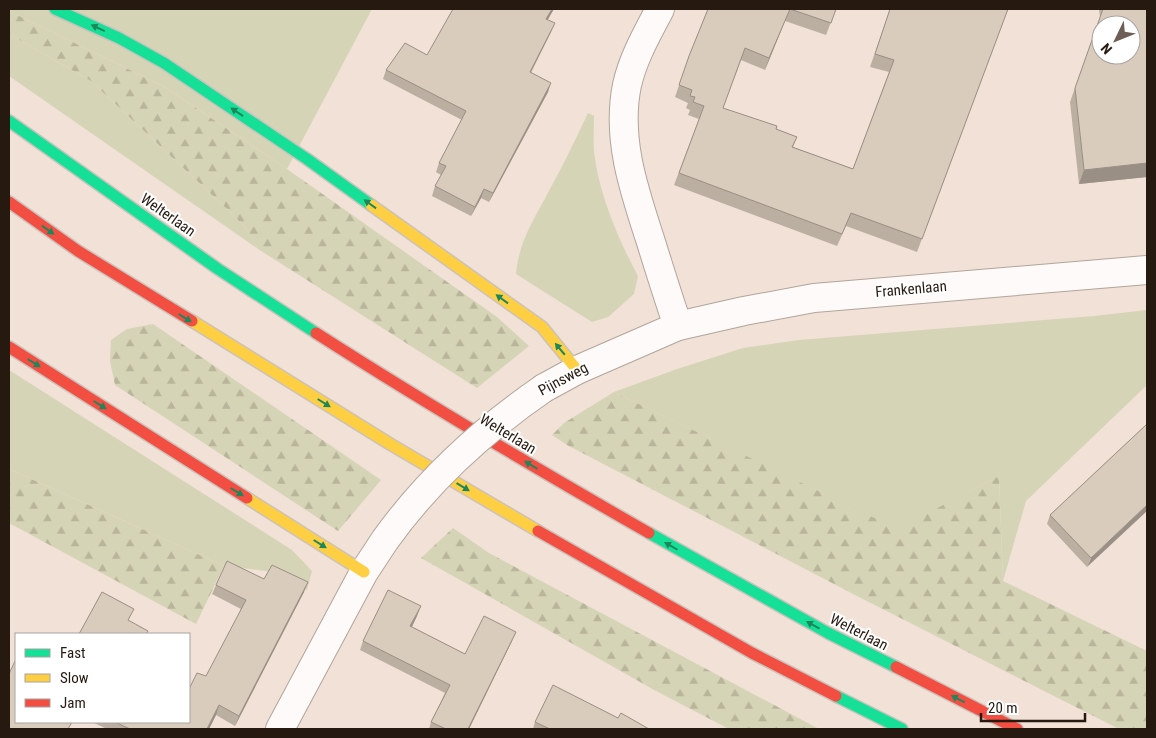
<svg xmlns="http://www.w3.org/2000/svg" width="1156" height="738" font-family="'Roboto Condensed',sans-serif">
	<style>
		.grass { fill: #d6d4b6 }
		.forest { fill: url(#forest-firs) }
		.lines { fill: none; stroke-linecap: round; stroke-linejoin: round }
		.street-casing { stroke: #b2a59b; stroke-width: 30 }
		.fast-casing { stroke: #cbc2bc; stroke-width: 14 }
		.slow-casing { stroke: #cbc2bc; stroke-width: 14 }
		.jam-casing { stroke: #cbc2bc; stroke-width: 14 }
		.street { stroke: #fdfaf9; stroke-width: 28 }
		.fast { stroke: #16e098; stroke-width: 11 }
		.slow { stroke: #ffcf43; stroke-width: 11 }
		.jam { stroke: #f24e42; stroke-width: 11 }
		.street-bridge-casing { stroke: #b2a59b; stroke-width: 30; stroke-linecap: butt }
		.street-bridge { stroke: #fdfaf9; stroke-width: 28 }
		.wall { fill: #bbafa2 }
		.shaded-wall { fill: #998f84 }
		.building { fill: #daccbc; stroke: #998f84; fill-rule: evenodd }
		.oneway { fill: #1d865b }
		.labels { text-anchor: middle; stroke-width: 4; stroke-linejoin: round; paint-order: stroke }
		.street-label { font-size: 15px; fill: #261910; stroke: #fff }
	</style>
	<defs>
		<pattern id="forest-firs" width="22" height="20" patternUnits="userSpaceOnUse" patternTransform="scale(1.25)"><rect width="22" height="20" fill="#d6d4b6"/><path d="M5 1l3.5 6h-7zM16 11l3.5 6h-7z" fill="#b8b59b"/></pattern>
	</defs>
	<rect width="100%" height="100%" fill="#f1e1d6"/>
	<g class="grass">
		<polygon points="9,9 372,9 287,169 165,87 9,11"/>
		<polygon points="9,34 91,81 229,211 246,228 258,249 9,76"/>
		<path d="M588,113L594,116C594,128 593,140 594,151C598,192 619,241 638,276L634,294L608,317L592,322L516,274C519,240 535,218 550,189C564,164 576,138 588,113Z"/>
		<polygon points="1147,310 1147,385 1026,501 1003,581 999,476 897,530 614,392 677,369 743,348 799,340 1094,316"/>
		<polygon points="9,370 292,550 312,571 307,590 266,571 224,566 9,469"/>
	</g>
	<g class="forest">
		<polygon points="9,11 165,87 287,169 497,317 529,346 477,388 258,249 246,228 229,211 91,81 9,34"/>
		<polygon points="153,324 381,480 338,531 115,385 110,361 111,340 127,329"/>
		<polygon points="614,392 897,529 999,476 1003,581 1147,651 1147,729 1119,729 857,596 567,445 552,435 564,423"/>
		<polygon points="9,469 224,566 196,624 9,523"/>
		<polygon points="453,528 489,553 819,729 729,729 656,691 421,558"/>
	</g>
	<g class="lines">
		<defs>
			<g id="street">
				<path d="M660,9C647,34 633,58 627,85C616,138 634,190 650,239C659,268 668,297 678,326"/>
				<polyline points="544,388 577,370 678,326 744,311 814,298 1147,270"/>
				<polyline points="280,729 364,572 385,540"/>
			</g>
			<g id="fast">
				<polyline points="55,9 119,38 164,63 307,159 371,205"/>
				<polyline points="9,121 218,269 316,333"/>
				<polyline points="649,533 828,633 896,667"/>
				<polyline points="836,696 902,729"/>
			</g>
			<g id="slow">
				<polyline points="371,205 542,327 577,370"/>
				<polyline points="192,321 390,444 538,531"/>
				<polyline points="247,498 364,572"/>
			</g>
			<g id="jam">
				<polyline points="9,202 78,251 192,321"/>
				<path d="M316,333C425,403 537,469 649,533"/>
				<polyline points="9,347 247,498"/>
				<polyline points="538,531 752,653 836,696"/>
				<polyline points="896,667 1017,729"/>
			</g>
		</defs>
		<use href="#street" class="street-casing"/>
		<use href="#fast" class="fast-casing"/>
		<use href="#slow" class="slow-casing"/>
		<use href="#jam" class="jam-casing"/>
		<use href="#street" class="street"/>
		<use href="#fast" class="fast"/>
		<use href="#slow" class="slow"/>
		<use href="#jam" class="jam"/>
		<defs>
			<path id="street-bridge" d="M385,540C428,480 483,430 544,388"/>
		</defs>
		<use href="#street-bridge" class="street-bridge-casing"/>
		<use href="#street-bridge" class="street-bridge"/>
	</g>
	<g class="wall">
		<polygon points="708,9 836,9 826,35 785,21 765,70 741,60 723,108 797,137 793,147 853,169 889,72 870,67 890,9 1008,9 917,252 846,226 837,246 674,185 699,119 688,115 690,110 686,108 688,103 675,97 689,56"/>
		<polygon points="1099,9 1147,9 1147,177 1079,184 1070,102 1100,17"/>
		<polygon points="548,20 551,32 531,73 548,92 489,202 481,198 471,216 432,196 435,186 441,175 436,172 439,163 462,120 383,79 386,70 427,55"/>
		<polygon points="1147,424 1087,567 1047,524 1050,515"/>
		<polygon points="264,579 304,592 235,726 216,715 209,729 107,729 92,722 189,722 241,609 212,594 216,585"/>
		<polygon points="417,616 412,627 465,654 512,641 469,729 429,729 431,722 445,693 360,650 363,641"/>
		<polygon points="618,718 649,729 533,729 535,722"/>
	</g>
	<g class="shaded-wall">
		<polygon points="552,9 554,9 543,28 546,19"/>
		<polygon points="790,9 785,21 765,70 769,58"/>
		<polygon points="555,23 551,32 526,81 530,72"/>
		<polygon points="551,83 548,92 489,202 493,193"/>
		<polygon points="1147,163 1147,177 1079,184 1084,170"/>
		<polygon points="484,189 481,198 471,216 475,207"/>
		<polygon points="1147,505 1147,511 1087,567 1091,558"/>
		<polygon points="308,582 304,592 235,726 239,716"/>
		<polygon points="421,606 417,616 407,636 410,626"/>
		<polygon points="516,632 512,641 469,729 468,729"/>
		<polygon points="219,705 216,715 209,729 207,729"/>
	</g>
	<g class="building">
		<polygon points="453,9 552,9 546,19 555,23 530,72 551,83 493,193 484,189 475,207 435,186 446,166 439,163 466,111 386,70 405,43 427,55"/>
		<polygon points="708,9 790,9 769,58 745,48 723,108 777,126 776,129 797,137 792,147 853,169 894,60 875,54 890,9 1008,9 922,239 851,213 842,234 679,173 704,106 693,102 695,97 690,96 692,90 679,85 689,56"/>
		<polygon points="790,9 836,9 831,23"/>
		<path d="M1103,9H1147V163L1084,170L1075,88ZM1101,25H1131V55H1101Z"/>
		<polygon points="1147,424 1147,505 1091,558 1050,515"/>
		<polygon points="227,561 264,579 272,565 308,582 239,716 219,705 207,729 130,729 115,722 189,722 189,689 197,673 206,676 246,600 216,585"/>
		<polygon points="388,590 421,606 410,626 465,654 484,616 516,632 468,729 446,729 431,722 450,685 363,641"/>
		<polygon points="102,592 134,609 128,620 148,631 146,634 79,634"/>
		<polygon points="16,659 16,722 72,722 68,729 9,729 9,674"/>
		<polygon points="553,685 618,718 621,713 649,729 550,729 535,722"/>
	</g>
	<defs><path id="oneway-solid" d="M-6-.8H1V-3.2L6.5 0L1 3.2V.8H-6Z" transform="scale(1.25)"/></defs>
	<g class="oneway">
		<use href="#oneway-solid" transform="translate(98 28) rotate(-155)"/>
		<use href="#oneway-solid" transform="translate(237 112) rotate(-146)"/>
		<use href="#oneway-solid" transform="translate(370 204) rotate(-144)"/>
		<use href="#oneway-solid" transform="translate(48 230) rotate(36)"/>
		<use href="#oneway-solid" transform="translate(502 299) rotate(-144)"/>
		<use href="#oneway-solid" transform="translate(185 318) rotate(32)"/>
		<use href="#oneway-solid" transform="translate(560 349) rotate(-130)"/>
		<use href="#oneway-solid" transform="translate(34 363) rotate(32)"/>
		<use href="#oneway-solid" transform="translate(324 403) rotate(32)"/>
		<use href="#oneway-solid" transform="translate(100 405) rotate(32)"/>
		<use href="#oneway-solid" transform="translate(531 465) rotate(-149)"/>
		<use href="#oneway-solid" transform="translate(463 487) rotate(31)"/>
		<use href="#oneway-solid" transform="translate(237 492) rotate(32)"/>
		<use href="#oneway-solid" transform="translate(320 544) rotate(32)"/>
		<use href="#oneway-solid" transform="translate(671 546) rotate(-150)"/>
		<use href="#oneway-solid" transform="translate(813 625) rotate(-151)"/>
		<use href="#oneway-solid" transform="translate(958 699) rotate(-153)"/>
	</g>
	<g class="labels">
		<g class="street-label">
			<text transform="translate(168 215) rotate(35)" y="5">Welterlaan</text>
			<text transform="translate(911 289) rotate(-5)" y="5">Frankenlaan</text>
			<text transform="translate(563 379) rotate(-28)" y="5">Pijnsweg</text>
			<text transform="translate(508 434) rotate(31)" y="5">Welterlaan</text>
			<text transform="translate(859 632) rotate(27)" y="5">Welterlaan</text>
		</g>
	</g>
	<rect width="1156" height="738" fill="none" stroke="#261910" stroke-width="20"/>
	<rect x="15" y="633" width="175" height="90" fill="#ffffff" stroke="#a8a39f"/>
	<rect x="25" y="649" width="25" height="8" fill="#16e098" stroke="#a8a39f"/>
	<text x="60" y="658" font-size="15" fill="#261910">Fast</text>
	<rect x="25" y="674" width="25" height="8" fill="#ffcf43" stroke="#a8a39f"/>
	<text x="60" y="683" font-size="15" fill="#261910">Slow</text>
	<rect x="25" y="699" width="25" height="8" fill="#f24e42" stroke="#a8a39f"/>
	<text x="60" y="708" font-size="15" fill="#261910">Jam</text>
	<g transform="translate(1116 40) rotate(227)"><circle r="24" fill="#ffffff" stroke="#a8a39f"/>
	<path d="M0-4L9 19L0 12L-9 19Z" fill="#6d5f55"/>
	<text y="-8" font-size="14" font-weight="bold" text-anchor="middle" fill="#261910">N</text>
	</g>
	<path d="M981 713v8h104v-8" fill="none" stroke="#261910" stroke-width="2.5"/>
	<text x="988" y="713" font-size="15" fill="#261910" stroke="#ffffff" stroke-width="4" paint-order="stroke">20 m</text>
</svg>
